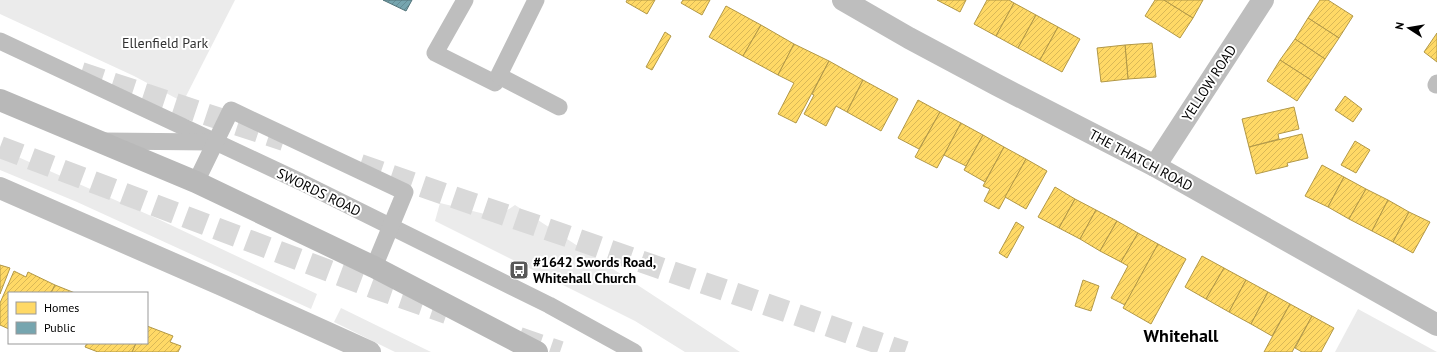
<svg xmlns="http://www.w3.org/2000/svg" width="1437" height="352" font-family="'PT Sans',sans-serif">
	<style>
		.green { fill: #ebebeb }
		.homes { fill: url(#homes-hatch); stroke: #b29847 }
		.public { fill: url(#public-hatch); stroke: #53747a }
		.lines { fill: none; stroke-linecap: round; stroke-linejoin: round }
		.highway-tunnel { stroke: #d9d9d9; stroke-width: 22; stroke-dasharray: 22 11; stroke-linecap: butt }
		.lane { stroke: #bebebe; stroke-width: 17 }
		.street { stroke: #bebebe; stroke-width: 22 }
		.secondary { stroke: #b8b8b8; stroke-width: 22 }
		.labels { text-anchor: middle; stroke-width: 4; stroke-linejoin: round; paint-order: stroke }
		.park-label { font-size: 14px; fill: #323232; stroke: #fff }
		.street-label { font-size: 14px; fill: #000; stroke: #fff }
		.poi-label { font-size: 14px; font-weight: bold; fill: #000; stroke: #fff; text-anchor: start }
		.district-label { font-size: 18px; font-weight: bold; fill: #000; stroke: #fff }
	</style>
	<defs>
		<pattern id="homes-hatch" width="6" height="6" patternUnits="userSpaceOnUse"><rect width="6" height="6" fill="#ffd966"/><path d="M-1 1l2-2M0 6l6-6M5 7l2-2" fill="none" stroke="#d9b857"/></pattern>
		<pattern id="public-hatch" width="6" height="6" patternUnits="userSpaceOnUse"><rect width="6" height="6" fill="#76a5af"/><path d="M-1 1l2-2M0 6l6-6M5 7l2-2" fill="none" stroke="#648c95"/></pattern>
	</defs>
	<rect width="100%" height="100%" fill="#fff"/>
	<g class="green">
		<polygon points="0,0 235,0 183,102 134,76 0,14"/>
		<polygon points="0,149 158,219 317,294 311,309 77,202 0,170"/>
		<polygon points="440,203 497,217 515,205 740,352 685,352 635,321 435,221"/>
		<polygon points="341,308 431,352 395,352 334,322"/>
		<polygon points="1358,309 1437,352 1335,352"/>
	</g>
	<g class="homes">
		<polygon points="627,0 655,0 647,14 626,2"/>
		<polygon points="683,0 710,0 702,15 681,3"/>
		<polygon points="937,0 966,0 960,12"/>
		<polygon points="987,0 1009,0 1014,3 996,36 974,24"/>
		<polygon points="1155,0 1164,0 1193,18 1180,38 1145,16"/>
		<polygon points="1164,0 1203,0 1193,18"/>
		<polygon points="1320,0 1328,0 1353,16 1339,38 1308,18"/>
		<polygon points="1014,3 1036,15 1018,48 996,36"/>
		<polygon points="726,6 761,25 743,56 709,37"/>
		<polygon points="1036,15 1058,27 1040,60 1018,48"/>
		<polygon points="1308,18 1339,38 1325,59 1295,39"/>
		<polygon points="761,25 794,44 778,75 743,56"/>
		<polygon points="1058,27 1080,39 1062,72 1040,60"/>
		<polygon points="665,32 671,36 652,70 646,67"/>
		<polygon points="1437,33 1437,62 1424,52"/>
		<polygon points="1295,39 1325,59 1311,80 1280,60"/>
		<polygon points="1152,43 1156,77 1128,79 1125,45"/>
		<polygon points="794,44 829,61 796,123 778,114 794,83 778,75"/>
		<polygon points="1125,45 1128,79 1101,82 1097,48"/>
		<polygon points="1280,60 1311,80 1297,101 1267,81"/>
		<polygon points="829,61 863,80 847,112 836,106 826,126 804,114 814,95 812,94"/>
		<polygon points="863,80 898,99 881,131 847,112"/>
		<polygon points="1345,96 1362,109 1353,122 1335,110"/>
		<polygon points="918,100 940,112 919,149 898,138"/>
		<polygon points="1294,107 1299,129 1278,134 1279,139 1249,147 1242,119"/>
		<polygon points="940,112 961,123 937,168 915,157"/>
		<polygon points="961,123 983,135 966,166 944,155"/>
		<polygon points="1302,134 1308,158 1287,163 1288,166 1256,174 1249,147"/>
		<polygon points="983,135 1004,147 985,182 964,170"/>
		<polygon points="1355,141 1370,150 1356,173 1341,165"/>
		<polygon points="1004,147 1026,159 999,209 984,201 990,189 983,186"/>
		<polygon points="1026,159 1047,171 1026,209 1005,197"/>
		<polygon points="1322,165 1344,177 1328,207 1305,196"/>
		<polygon points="1344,177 1366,189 1349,219 1328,207"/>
		<polygon points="1055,187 1075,199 1059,228 1038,217"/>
		<polygon points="1366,189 1388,200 1372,231 1349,219"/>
		<polygon points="1075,199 1096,210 1080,239 1059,228"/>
		<polygon points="1388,200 1409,212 1393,242 1372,231"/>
		<polygon points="1096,210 1117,221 1100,251 1080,239"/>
		<polygon points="1409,212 1430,222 1413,253 1393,242"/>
		<polygon points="1117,221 1138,233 1121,262 1100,251"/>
		<polygon points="1016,222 1024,227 1007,258 999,253"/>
		<polygon points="1138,233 1158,244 1125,305 1111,298 1128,266 1121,262"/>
		<polygon points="1158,244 1186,259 1151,324 1123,308"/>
		<polygon points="1202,256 1224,268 1206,299 1185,287"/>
		<polygon points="0,265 10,268 0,294"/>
		<polygon points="1224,268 1246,280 1229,312 1206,299"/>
		<polygon points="14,271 26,277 28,272 55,285 51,293 9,293 9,329 0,325 0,303"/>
		<polygon points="1083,280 1099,286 1091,311 1075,306"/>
		<polygon points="1246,280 1268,292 1251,324 1229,312"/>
		<polygon points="55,285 75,293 51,293"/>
		<polygon points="1268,292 1290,304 1272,336 1251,324"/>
		<polygon points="1290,304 1312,316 1292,352 1264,352"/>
		<polygon points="1312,316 1334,328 1321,352 1302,352 1295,348"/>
		<polygon points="147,326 173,336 170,342 181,346 178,352 132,352 136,343 147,343"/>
		<polygon points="87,343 136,343 132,352 98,352 85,347"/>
	</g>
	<polygon class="public" points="383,0 412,0 406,11"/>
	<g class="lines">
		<g class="highway-tunnel">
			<polyline points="81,73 284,140"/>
			<polyline points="0,147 372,287 447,313"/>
			<polyline points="360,165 905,352"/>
			<polyline points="519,338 560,352"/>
		</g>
		<g class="lane">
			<polyline points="465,0 435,53 495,83 536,0"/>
			<polyline points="0,41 301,182 549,305 634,352"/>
			<polyline points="499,76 559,107"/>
			<polyline points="1436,85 1437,83"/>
			<polyline points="104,141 212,142"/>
			<polyline points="196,182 231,110 405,192 374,267"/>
		</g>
		<g class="street">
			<polyline points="843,0 909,38 997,85 1155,166 1437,325"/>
			<polyline points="1155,166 1263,0"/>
			<polyline points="0,188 224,286 370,352"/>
		</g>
		<polyline class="secondary" points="0,100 196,182 374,267 537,352"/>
	</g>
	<defs>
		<symbol id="bus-square" viewBox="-11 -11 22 22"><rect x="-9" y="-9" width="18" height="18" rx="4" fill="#595959" stroke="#fff"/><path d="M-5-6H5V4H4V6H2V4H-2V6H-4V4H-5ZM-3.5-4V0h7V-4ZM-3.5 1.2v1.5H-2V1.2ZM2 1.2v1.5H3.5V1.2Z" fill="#fff"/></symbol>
	</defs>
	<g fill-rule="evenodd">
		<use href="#bus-square" x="508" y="259" width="22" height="22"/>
	</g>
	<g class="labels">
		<g class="park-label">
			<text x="165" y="48">Ellenfield Park</text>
		</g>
		<g class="street-label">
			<text transform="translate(1209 83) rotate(-57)" y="5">YELLOW ROAD</text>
			<text transform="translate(1141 160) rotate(28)" y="5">THE THATCH ROAD</text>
			<text transform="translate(319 192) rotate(26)" y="5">SWORDS ROAD</text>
		</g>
		<g class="poi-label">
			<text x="533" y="267">#1642 Swords Road,<tspan x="533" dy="16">Whitehall Church</tspan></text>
		</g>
		<g class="district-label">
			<text x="1181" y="342">Whitehall</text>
		</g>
	</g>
	<rect x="8" y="292" width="140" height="52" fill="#ffffff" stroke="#999999"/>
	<rect x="16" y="302" width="20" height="12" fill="#ffd966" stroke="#999999"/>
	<text x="44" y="312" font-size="12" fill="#000000">Homes</text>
	<rect x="16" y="322" width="20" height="12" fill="#76a5af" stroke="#999999"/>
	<text x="44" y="332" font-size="12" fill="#000000">Public</text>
	<g transform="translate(1409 28) rotate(282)" stroke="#ffffff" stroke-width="3" paint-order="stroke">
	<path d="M0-3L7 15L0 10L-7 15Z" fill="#000000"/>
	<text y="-6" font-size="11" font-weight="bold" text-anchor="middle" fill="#000000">N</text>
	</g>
</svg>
